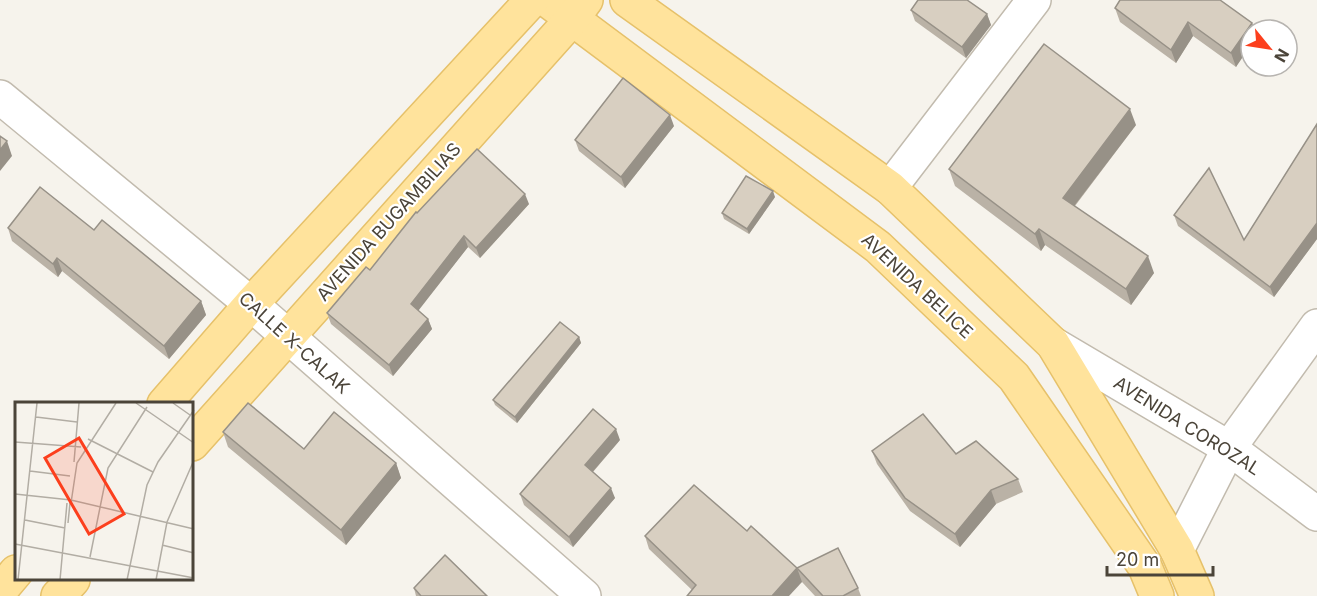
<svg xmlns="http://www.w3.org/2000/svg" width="1317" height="596" font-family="Inter,sans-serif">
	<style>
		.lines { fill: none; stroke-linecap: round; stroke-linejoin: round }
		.minor-casing { stroke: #c2bbae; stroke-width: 36 }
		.major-casing { stroke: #e6c16a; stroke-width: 36 }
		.minor { stroke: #fff; stroke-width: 33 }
		.major { stroke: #ffe39c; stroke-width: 33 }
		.wall { fill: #bab2a6 }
		.shaded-wall { fill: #979187 }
		.building { fill: #d8cfc1; stroke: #979187; stroke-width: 1.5 }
		.labels { text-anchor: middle; stroke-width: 4.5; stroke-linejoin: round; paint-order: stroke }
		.street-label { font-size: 18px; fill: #4b4439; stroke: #fff }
		.inset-road { fill: none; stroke: #b2ada4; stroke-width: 1.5 }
		.view { fill: #fc3f1d; fill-opacity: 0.15; stroke: #fc3f1d; stroke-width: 3 }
		.inset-edge { fill: none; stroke: #4b4439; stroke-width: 3 }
	</style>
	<rect width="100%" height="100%" fill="#f6f3ec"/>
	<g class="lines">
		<defs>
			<g id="minor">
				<polyline points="0,97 251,304 584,596"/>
				<polyline points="890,188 1034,0"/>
				<polyline points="1053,344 1229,448 1317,514"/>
				<polyline points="1177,550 1229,448 1317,326"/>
			</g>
			<g id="major">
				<polyline points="547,0 878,247 1014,377 1145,567 1157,596"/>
				<polyline points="627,0 890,188 1053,344 1177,550 1197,596"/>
				<polyline points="164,404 251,304 532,0"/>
				<polyline points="192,444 572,19 586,0"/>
				<polyline points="0,591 16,572"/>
				<polyline points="58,596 73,580"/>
			</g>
		</defs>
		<use href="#minor" class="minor-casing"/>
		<use href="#major" class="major-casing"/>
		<use href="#minor" class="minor"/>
		<use href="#major" class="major"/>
	</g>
	<g class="wall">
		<polygon points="1115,8 1252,23 1255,30 1251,30 1236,67 1193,36 1176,63 1120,22"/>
		<polygon points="911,10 987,14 991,25 966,58 915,21"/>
		<polygon points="1317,124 1317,239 1274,297 1178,226 1174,215 1244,240"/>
		<polygon points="1136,125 1075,206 1154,273 1131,305 1045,245 1041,251 955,186 949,169"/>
		<polygon points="674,126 625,188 579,151 575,140"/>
		<polygon points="775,197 749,234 724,219 722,213"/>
		<polygon points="529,204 480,258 468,247 418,310 428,319 432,329 393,376 331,324 327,313 370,270 417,213"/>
		<polygon points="8,228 94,230 201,301 206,315 169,359 62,271 58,277 12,241"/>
		<polygon points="579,337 581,343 517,423 495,405 493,400"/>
		<polygon points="223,432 304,449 396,463 401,478 346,545 228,447"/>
		<polygon points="620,440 593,472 615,498 573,547 524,505 520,494"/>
		<polygon points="872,451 956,454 1018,479 1023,492 996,504 960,547 910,511 877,464"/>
		<polygon points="747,531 797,568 858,588 861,596 815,596 802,582 692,590 649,549 645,536"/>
		<polygon points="414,588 487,596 416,596"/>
	</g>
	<g class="shaded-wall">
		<polygon points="987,14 991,25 966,58 962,47"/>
		<polygon points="1188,22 1193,36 1176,63 1171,50"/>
		<polygon points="1252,23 1255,30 1251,30 1251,45 1236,67 1231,53"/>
		<polygon points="1130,109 1136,125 1068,214 1063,198"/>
		<polygon points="670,115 674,126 625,188 621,177"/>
		<polygon points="7,141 12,156 0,171 0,150"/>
		<polygon points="773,191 775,197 749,234 747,229"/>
		<polygon points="525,194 529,204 480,258 476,248"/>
		<polygon points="1317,223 1317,239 1274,297 1270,287"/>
		<polygon points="1039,229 1045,245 1041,251 1035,234"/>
		<polygon points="464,236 468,247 415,315 411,304"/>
		<polygon points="1148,256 1154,273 1131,305 1126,289"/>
		<polygon points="57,258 62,271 58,277 53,264"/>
		<polygon points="201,301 206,315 169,359 164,346"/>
		<polygon points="428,319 432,329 393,376 389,365"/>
		<polygon points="579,337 581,343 517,423 515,417"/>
		<polygon points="616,429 620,440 589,476 585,465"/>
		<polygon points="396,463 401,478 346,545 341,530"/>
		<polygon points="611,488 615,498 573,547 569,537"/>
		<polygon points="991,490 996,504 960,547 955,534"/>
		<polygon points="797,568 802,582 789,596 772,596"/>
	</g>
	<g class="building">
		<polygon points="918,0 967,0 987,14 962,47 911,10"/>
		<polygon points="1120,0 1220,0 1252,23 1231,53 1188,22 1171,50 1115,8"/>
		<polygon points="1044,44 1130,109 1063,198 1148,256 1126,289 1039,229 1035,234 949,169"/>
		<polygon points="623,78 670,115 621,177 575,140"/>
		<polygon points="1317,124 1317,223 1270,287 1174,215 1209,168 1244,240"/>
		<polygon points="0,136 7,141 0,150"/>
		<polygon points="477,149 525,194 476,248 464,236 411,304 428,319 389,365 327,313 366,267 370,270 416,212 417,213"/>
		<polygon points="746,176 773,191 747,229 722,213"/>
		<polygon points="40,187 94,230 102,220 201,301 164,346 57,258 53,264 8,228"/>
		<polygon points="560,322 579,337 515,417 493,400"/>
		<polygon points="248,403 304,449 334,412 396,463 341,530 223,432"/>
		<polygon points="593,409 616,429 585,465 611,488 569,537 520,494"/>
		<polygon points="923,414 956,454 976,441 1018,479 991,490 955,534 905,498 872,451"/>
		<polygon points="694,485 747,531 751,526 797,568 772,596 687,596 696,585 645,536"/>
		<polygon points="838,548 858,588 843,596 823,596 797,568"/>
		<polygon points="445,555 487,596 421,596 414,588"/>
	</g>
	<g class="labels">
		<g class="street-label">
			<text transform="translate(389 222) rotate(-48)" y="6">AVENIDA BUGAMBILIAS</text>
			<text transform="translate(917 286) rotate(43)" y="6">AVENIDA BELICE</text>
			<text transform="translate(294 343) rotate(42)" y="6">CALLE X-CALAK</text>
			<text transform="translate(1187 426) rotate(32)" y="6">AVENIDA COROZAL</text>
		</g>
	</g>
	<g transform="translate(15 402)">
		<rect width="178" height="178" fill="#f6f3ec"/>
		<path class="inset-road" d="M121,1L179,41M158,1L175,13M21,15L62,20M73,37L138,70M0,40L66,45M59,60L64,1M15,69L55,74M0,92L56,98L179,127M56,101L62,61L101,1M10,118L50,126M53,121L55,101M0,142L179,176M147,143L179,151M75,155L93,66L132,5M3,178L22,1M45,178L52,101M112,178L132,83L143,60L179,8M141,178L152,120L179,58"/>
		<path class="view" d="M64,36L109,112L74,132L30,56Z"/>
		<rect width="178" height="178" class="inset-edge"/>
	</g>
	<g transform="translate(1269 48) rotate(120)"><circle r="28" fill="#ffffff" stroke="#b7b4b0" stroke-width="1.5"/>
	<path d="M0-4.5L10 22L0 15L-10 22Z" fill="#fc3f1d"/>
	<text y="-9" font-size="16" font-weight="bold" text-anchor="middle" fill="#4b4439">N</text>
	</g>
	<path d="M1107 566v9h106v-9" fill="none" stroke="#4b4439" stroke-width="3"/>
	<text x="1116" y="566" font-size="18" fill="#4b4439" stroke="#ffffff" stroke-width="4.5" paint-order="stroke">20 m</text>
</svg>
